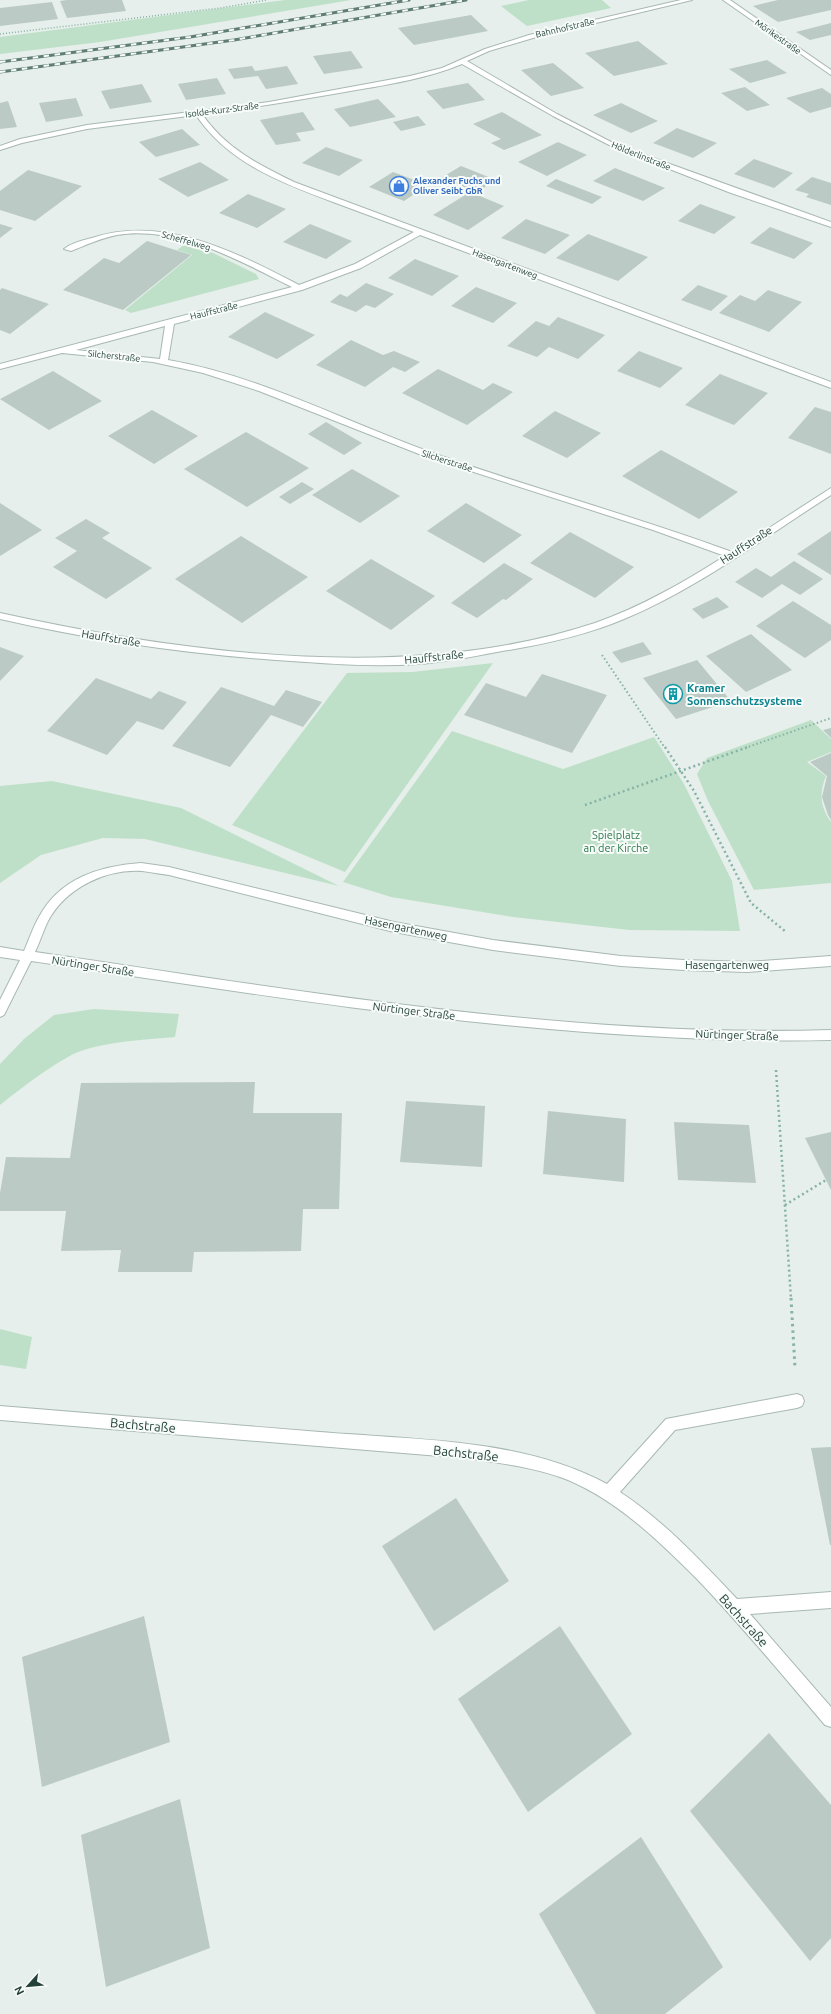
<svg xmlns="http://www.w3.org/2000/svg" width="831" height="2014" font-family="Ubuntu,sans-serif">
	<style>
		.green { fill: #bfe0c8 }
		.building { fill: #bbcac4 }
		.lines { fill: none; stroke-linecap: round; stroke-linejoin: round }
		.minor-casing { stroke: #a8b8b2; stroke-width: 2 }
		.path-far3 { stroke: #86b3a5; stroke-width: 1.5; stroke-dasharray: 1 2; stroke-linecap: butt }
		.path-far2 { stroke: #86b3a5; stroke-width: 2; stroke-dasharray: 1.5 2.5; stroke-linecap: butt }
		.path-far1 { stroke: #86b3a5; stroke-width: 2.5; stroke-dasharray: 2 3; stroke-linecap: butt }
		.path { stroke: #86b3a5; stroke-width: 3; stroke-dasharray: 2.5 4; stroke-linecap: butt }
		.minor { fill: #fff; fill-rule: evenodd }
		.rail-casing { stroke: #5f7d75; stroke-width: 3 }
		.rail { stroke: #f7fbf9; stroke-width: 2; stroke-dasharray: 5.5; stroke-linecap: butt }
		.labels { text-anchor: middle; stroke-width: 4; stroke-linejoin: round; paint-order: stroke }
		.far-street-label { font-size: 9px; fill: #24423a; stroke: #f7fbf9 }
		.far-shop-label { font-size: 9px; font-weight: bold; fill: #366cbe; stroke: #f7fbf9; text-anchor: start }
		.street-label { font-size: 11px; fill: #24423a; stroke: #f7fbf9 }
		.culture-label { font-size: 11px; font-weight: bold; fill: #0d838f; stroke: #f7fbf9; text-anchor: start }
		.park-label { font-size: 11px; fill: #2d7a4b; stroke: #f7fbf9 }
		.near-street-label { font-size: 13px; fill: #24423a; stroke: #f7fbf9 }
	</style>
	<rect width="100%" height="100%" fill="#e6efeb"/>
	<g class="green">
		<polygon points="285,0 351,0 100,42 0,54 0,37"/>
		<polygon points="529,0 602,0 611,8 527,26 501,6"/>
		<polygon points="184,245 213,253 256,274 259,279 131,313 125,310 192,255 177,250"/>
		<polygon points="493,663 345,872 232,825 347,673 412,672"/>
		<path d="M811,720L831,739V752L807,762L826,776C819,793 820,807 831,822V883L754,890L708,801L697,774L707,758Z"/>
		<polygon points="452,731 563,769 654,737 684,784 732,881 740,931 629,930 513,917 391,897 343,882"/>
		<polygon points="52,781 181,808 339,886 145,839 103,838 41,855 0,883 0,786"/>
		<path d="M94,1009L179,1014L175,1037C143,1040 108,1041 78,1052C55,1062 20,1089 0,1105V1064L24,1039L54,1015Z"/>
		<polygon points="0,1329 32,1337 26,1369 0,1365"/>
	</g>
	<g class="building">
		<polygon points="67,0 122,0 126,11 67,18 60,1"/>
		<polygon points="778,0 831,0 831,10 778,22 753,6"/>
		<polygon points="52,2 58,19 0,26 0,8"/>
		<polygon points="471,15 488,31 414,45 398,28"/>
		<polygon points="831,23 831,35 810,40 796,32"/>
		<polygon points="638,41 668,64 614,76 585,53"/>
		<polygon points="351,51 363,68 324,74 313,56"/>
		<polygon points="767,60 787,73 750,83 729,69"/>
		<polygon points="553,63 584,88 551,96 521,70"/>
		<polygon points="252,66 255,71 287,66 298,84 266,89 258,76 234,79 228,69"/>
		<polygon points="217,78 226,94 186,100 178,84"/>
		<polygon points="468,83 485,100 443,109 426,91"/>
		<polygon points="142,84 152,102 110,109 101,91"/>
		<polygon points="745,87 770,105 747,111 721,93"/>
		<polygon points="822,88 831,94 831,107 810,113 786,98"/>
		<polygon points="76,98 83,116 46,122 39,103"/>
		<polygon points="378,99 396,117 350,127 334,109"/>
		<polygon points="8,101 17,127 0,129 0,103"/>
		<polygon points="621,103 658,121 631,133 593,115"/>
		<polygon points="303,112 315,130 296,133 301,141 276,145 260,120"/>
		<polygon points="502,112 542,135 504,150 491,143 501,139 473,124"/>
		<polygon points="418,116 426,125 401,131 393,122"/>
		<polygon points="677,128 717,143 693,158 653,143"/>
		<polygon points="182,129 200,145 156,157 139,142"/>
		<polygon points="558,142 587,155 547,176 518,162"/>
		<polygon points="326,147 363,160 339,176 302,163"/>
		<polygon points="754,159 793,173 774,188 734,174"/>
		<polygon points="200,162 229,180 188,197 158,179"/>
		<polygon points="461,166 496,180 477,192 441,178"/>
		<polygon points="615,168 665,188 643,201 593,181"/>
		<polygon points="28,170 82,186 35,221 0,210 0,191"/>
		<polygon points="393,172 428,185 404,201 369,187"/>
		<polygon points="812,177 831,183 831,205 806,197 809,194 795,190"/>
		<polygon points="556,179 602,197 592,204 546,186"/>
		<polygon points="470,192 504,206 468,230 433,215"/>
		<polygon points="248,194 286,209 257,228 219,213"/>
		<polygon points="700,204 736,217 714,234 678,221"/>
		<polygon points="526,219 570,235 545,254 501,238"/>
		<polygon points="0,224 13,228 0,238"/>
		<polygon points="310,224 352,241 326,259 283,242"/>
		<polygon points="770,227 813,243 794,259 750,243"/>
		<polygon points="588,234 648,257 618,281 556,258"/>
		<polygon points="147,241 191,255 123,310 63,290 104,258 119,263"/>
		<polygon points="415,259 459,276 432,296 388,278"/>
		<polygon points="366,283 394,294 375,308 366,305 356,312 330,302 340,294 347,297"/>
		<polygon points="698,285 728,296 711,311 681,300"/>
		<polygon points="476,287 517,303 493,323 451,306"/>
		<polygon points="2,288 49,304 10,334 0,330 0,290"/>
		<polygon points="768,290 802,302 769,332 719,313 740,295 755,301"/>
		<polygon points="265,312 315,335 277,359 228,337"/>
		<polygon points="558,317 605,335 578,359 549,347 537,357 507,346 536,321 549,326"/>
		<polygon points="351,340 383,355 394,351 420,362 405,372 393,367 365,387 316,365"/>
		<polygon points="639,351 683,368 660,388 617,371"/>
		<polygon points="438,369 483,390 493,383 513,392 467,425 402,393"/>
		<polygon points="53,371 102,401 49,430 0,399"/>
		<polygon points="720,374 768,393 734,425 685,405"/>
		<polygon points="815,407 831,412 831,454 788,438"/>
		<polygon points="152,410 198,436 154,464 108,436"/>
		<polygon points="555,411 601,433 567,458 522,436"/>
		<polygon points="326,422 362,443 344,455 308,434"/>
		<polygon points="246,432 309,468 247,507 184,469"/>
		<polygon points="661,450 700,471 738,492 699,519 622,476"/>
		<polygon points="352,469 400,496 360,523 312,495"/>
		<polygon points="302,482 314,489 290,504 279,497"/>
		<polygon points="0,503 42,530 0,556"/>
		<polygon points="466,503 522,535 484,563 427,531"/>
		<polygon points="86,519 110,533 102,538 152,568 106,599 53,567 77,551 55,538"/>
		<polygon points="831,531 831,575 797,554"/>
		<polygon points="570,532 634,567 595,598 530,563"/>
		<polygon points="241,536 308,577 242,623 175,579"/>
		<polygon points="371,559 435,596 391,630 326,591"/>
		<polygon points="794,561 823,579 800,595 782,584 762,598 735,582 756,568 771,577"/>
		<polygon points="504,563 533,579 506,600 503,599 477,618 451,603"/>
		<polygon points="717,597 729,607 703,619 692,609"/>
		<polygon points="793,601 831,625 831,640 805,658 756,626"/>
		<polygon points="751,634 792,670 746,692 706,656"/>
		<polygon points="643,642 652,654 621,663 612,652"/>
		<polygon points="0,647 24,656 0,681"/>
		<polygon points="697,660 731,701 676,719 643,678"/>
		<polygon points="542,674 607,695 572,753 464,715 486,683 526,697"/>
		<polygon points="96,678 151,699 159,691 187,702 163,730 137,721 107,755 47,731"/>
		<polygon points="221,687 274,706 286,690 322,702 303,727 271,715 230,767 172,746"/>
		<polygon points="831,728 831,738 823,730"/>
		<polygon points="831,753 831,820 828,815 822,797 827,776 810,762"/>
		<polygon points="255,1082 253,1113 342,1113 339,1209 303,1209 301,1251 194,1252 192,1272 118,1272 121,1250 61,1251 66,1211 0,1211 0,1193 6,1157 70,1158 81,1083"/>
		<polygon points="406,1101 485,1106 482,1167 400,1162"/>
		<polygon points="548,1111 626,1119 624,1182 543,1174"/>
		<polygon points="674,1122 749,1125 756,1183 678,1180"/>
		<polygon points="831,1132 831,1190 805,1138"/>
		<polygon points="831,1447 831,1545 830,1545 811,1448"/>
		<polygon points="456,1498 509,1581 434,1631 382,1546"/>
		<polygon points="144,1616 170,1742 42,1787 22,1657"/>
		<polygon points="560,1626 632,1734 528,1812 458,1699"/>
		<polygon points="769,1733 831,1805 831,1938 810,1961 690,1811"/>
		<polygon points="180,1799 210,1948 106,1987 81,1835"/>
		<polygon points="641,1837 723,1967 665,2014 596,2014 539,1914"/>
	</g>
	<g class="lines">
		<defs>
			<g id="minor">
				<path d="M681,0H692L533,38L489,51L467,61L557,114L617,145L831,222V227L731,193L613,147L553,116L462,64C428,78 392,84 356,90C305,99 254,108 202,114C225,148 259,165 294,182L831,382V388L420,235L361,268L302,290L174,324L168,360C260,376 344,421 430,452C530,488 632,515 732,552L831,488V495C763,538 699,588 624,619C584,636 540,645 497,652C471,657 445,662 418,664C376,667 333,664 291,661C193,655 96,641 0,619V613C186,654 411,684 595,623C641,607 684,582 725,556L653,530L424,456L259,391L203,373L153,362L62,353L0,369V364L292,287C240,261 177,225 117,235C101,238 86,245 71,251L64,249C71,243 84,240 92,238C164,214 237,253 299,285L355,264L414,232C387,222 360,212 333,202C282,183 228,163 196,115L87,129L22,143L0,150V146L20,139L87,125L269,102L410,76L442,68L485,49L529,35ZM165,326L160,359L76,350Z"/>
				<polygon points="723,0 730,0 831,70 831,75"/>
				<path d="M141,863L169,867L394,922L493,940L621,956L684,960L747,962L831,956V966L747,972L684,970L621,966L493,950L394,932L169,875C160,874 151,872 142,871C105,869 66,888 48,921C43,931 40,942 35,952C296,990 567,1038 831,1030V1040C749,1042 667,1038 585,1032C399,1018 215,988 31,961L4,1015L0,1017V1000L20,960L0,957V947L24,951C29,940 33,927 39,917C60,878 100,866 141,863Z"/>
				<path d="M797,1394L802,1396L804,1401L802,1406L797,1408L675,1430L620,1492C664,1521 701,1561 737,1599L831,1592V1608L750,1614L831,1707V1727L825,1725C783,1676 742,1626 697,1579C659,1541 618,1501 568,1480C535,1467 499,1463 464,1458L0,1420V1406C107,1415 214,1423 320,1432C415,1440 522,1438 607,1484L666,1419Z"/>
			</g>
		</defs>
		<use href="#minor" class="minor-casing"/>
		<polyline class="path-far3" points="0,34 220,8 267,0"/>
		<g class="path-far2">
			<polyline points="602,655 665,748"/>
			<polyline points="745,748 831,718"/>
		</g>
		<g class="path-far1">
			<polyline points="665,747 694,791 751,903 786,932"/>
			<polyline points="585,805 748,747"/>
			<polyline points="776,1070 791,1299"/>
			<polyline points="785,1205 826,1180"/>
		</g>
		<polyline class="path" points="791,1298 795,1368"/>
		<use href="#minor" class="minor"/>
		<defs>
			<g id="rail">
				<polyline points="0,62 190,37 409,0"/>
				<polyline points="0,72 234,40 466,0"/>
			</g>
		</defs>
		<use href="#rail" class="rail-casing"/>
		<use href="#rail" class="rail"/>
	</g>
	<defs>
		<symbol id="shop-ring" viewBox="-11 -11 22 22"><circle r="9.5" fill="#f7fbf9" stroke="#3f7fe0" stroke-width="1.5"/><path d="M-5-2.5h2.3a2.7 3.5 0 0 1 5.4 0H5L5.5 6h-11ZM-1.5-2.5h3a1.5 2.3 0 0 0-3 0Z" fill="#3f7fe0"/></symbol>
		<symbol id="building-ring" viewBox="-11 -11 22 22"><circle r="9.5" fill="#f7fbf9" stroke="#0f9aa8" stroke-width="1.5"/><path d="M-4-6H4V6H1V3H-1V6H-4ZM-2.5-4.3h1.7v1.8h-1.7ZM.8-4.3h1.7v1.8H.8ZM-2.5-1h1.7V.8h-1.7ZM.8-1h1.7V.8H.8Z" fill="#0f9aa8"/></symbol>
	</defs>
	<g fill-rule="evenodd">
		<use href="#shop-ring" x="388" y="175" width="22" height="22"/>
		<use href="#building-ring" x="662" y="683" width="22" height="22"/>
	</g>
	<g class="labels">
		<g class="far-street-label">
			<text transform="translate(565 28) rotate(-13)" y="3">Bahnhofstraße</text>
			<text transform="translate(778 37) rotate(35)" y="3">Mörikestraße</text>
			<text transform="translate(222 110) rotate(-7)" y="3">Isolde-Kurz-Straße</text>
			<text transform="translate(641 156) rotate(22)" y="3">Hölderlinstraße</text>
			<text transform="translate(186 241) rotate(16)" y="3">Scheffelweg</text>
			<text transform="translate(505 264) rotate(21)" y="3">Hasengartenweg</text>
			<text transform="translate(214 311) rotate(-14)" y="3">Hauffstraße</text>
			<text transform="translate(114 356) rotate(6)" y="3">Silcherstraße</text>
			<text transform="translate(447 461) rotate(18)" y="3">Silcherstraße</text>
		</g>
		<g class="far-shop-label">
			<text x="413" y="184">Alexander Fuchs und<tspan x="413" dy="10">Oliver Seibt GbR</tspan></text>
		</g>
		<g class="street-label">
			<text transform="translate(746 545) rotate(-33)" y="4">Hauffstraße</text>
			<text transform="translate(111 638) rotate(9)" y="4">Hauffstraße</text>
			<text transform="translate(434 657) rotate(-6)" y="4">Hauffstraße</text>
			<text transform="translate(406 928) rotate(12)" y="4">Hasengartenweg</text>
			<text x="727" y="969">Hasengartenweg</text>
			<text transform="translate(93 966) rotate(9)" y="4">Nürtinger Straße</text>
			<text transform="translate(414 1011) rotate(7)" y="4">Nürtinger Straße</text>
			<text transform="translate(737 1035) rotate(2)" y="4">Nürtinger Straße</text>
		</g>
		<g class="culture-label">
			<text x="687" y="692">Kramer<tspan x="687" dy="13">Sonnenschutzsysteme</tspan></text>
		</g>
		<g class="park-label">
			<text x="616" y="839">Spielplatz<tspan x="616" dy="13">an der Kirche</tspan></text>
		</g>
		<g class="near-street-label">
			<text transform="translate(143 1425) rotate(5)" y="5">Bachstraße</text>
			<text transform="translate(466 1453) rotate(6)" y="5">Bachstraße</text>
			<text transform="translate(744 1620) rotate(48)" y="5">Bachstraße</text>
		</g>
	</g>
	<g transform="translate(28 1986) rotate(243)" stroke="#f7fbf9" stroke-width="3" paint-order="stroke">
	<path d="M0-3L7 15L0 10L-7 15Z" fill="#24423a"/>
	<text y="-6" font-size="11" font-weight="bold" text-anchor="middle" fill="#24423a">N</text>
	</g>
</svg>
